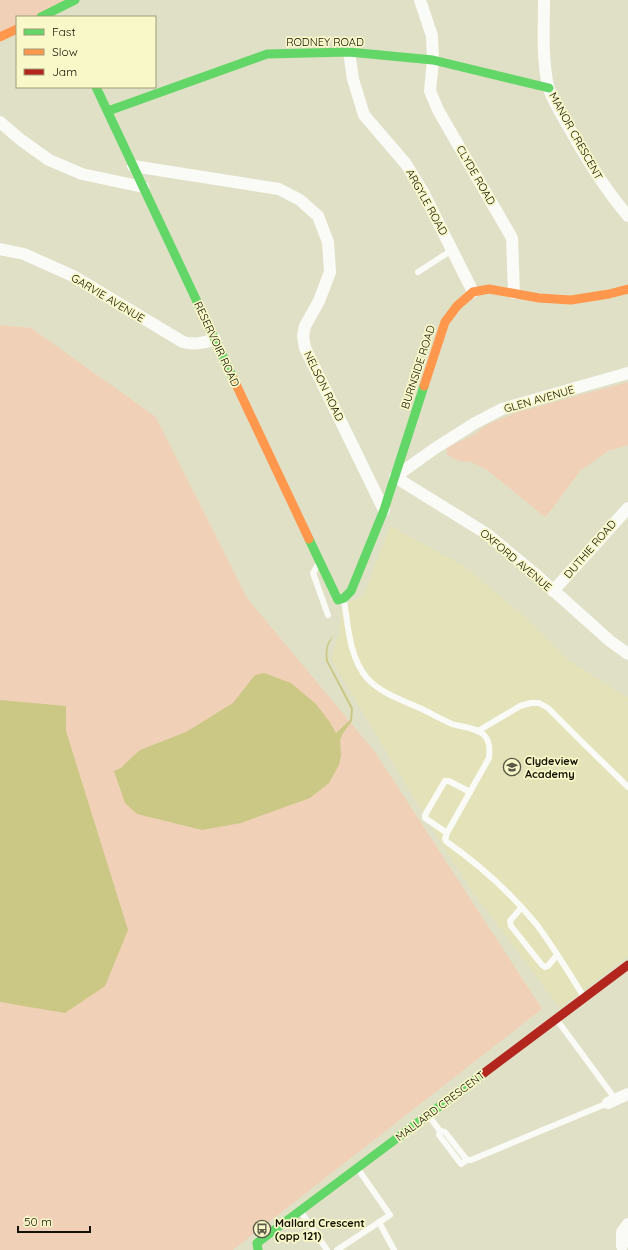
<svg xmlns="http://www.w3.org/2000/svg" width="628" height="1250" font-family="Quicksand,sans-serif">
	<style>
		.built { fill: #e3e2b8 }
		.green { fill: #f0d1b7 }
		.water { fill: #cac884 }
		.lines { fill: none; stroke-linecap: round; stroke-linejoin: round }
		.lane { stroke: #fafaf6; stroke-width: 6 }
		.street { stroke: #fafaf6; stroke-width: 12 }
		.fast { stroke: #63d668; stroke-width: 9 }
		.slow { stroke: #ff974d; stroke-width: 9 }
		.jam { stroke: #b3261e; stroke-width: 9 }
		.labels { text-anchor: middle; stroke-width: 3.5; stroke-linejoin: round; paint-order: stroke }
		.street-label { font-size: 11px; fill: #121102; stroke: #f9f8c8 }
		.poi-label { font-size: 11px; font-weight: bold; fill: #121102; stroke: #f9f8c8; text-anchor: start }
	</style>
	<rect width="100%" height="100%" fill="#e0e0c6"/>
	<polygon class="built" points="390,526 464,566 534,625 565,658 628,698 628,956 560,1008 473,892 437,836 331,659 339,633 342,606 364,595"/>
	<g class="green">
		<polygon points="0,0 75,0 41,17 17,17 17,29 0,37"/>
		<polygon points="0,325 31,328 156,417 247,598 375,752 542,1009 233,1250 0,1250"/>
		<polygon points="628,382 628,445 608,451 580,471 552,509 545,517 487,470 471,462 459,461 447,455 447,448 475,434 488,424 518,412"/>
	</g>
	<g class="water">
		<path d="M334,635C328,643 326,651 328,661L353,708L352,721L343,733L340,740L341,755L339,765L329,783L310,798L241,823L202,830L137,814L125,803L114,771L121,768L128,761L140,750L186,732L233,703L255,675L264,673L291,683L316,704L329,721L336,733L350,720L351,709L326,661C325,650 326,642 334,635Z"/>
		<polygon points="0,700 66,706 66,731 128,930 105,986 65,1013 0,1002"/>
	</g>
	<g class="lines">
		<g class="lane">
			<polyline points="418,272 452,250"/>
			<polyline points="319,563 313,573 328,615"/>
			<path d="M344,600C348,625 349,657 367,678C380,693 404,701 422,709C432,714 442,720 452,724C462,727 477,728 484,735C490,741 490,750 489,758L447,833L445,839L447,842C481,866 511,893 537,925C554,948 569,973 584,997"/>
			<polyline points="478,731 520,706 531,703 539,703 548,708 582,742 628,787"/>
			<polyline points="447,833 428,820 425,818 425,815 445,781 449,781 470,792"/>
			<polyline points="521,908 510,921 511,926 542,965 545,967 548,966 557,955"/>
			<polyline points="557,1020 616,1100"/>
			<polyline points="429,1116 440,1131 445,1132 467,1160 471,1160 608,1103"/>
			<polyline points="440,1131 439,1135 461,1164 467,1160"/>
			<polyline points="301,1212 327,1250"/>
			<polyline points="379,1222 394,1250"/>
			<polyline points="337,1250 390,1215 358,1169"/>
		</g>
		<g class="street">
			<polyline points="420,0 432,36 433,60 430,91 438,110 512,238 514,293"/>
			<path d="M544,0C544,28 542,58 548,86C552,99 560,112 567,124C585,157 604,188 628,216"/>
			<polyline points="349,52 353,79 364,115 406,164 423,192 473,292"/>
			<polyline points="0,122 21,140 49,160 82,174 143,187"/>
			<polyline points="133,166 279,189 300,200 318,216 328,242 330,272 319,301 305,326 303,336 305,348 384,510"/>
			<path d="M0,249L24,254L73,276L183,342C195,345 204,343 215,339"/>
			<polyline points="628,373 502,409 475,423 434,449 395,477 487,534 534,573 610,641 628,654"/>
			<polyline points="553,591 628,508"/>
			<polyline points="608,1103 628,1094"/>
			<polyline points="622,1246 622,1232 628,1224"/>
		</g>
		<g class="fast">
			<polyline points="41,17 75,0"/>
			<polyline points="96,87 233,378"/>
			<polyline points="108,111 267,54 349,52 433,60 549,88"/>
			<polyline points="309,539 338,600 344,598 351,591 384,510 424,386"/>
			<polyline points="258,1250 257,1243 484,1073"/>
		</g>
		<g class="slow">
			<polyline points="0,37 17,29"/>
			<polyline points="233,378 309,539"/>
			<polyline points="424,386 445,322 457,306 473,292 489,289 539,298 571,300 609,294 628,289"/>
		</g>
		<polyline class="jam" points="484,1073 628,965"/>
	</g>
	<defs>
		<symbol id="school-ring" viewBox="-11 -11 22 22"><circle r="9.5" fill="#f9f8c8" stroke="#5a5947" stroke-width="1.5"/><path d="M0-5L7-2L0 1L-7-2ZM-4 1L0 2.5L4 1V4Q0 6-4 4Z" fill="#5a5947"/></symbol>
		<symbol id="bus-ring" viewBox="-11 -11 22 22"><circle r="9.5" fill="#f9f8c8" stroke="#5a5947" stroke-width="1.5"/><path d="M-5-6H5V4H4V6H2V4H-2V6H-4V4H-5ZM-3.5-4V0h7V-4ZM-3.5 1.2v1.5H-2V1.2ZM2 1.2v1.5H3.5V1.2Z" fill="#5a5947"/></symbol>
	</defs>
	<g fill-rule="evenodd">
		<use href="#school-ring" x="502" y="757" width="20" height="20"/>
		<use href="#bus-ring" x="252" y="1219" width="20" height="20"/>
	</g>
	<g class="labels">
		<g class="street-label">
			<text x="325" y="46">RODNEY ROAD</text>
			<text transform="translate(576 136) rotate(61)" y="4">MANOR CRESCENT</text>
			<text transform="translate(476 175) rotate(60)" y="4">CLYDE ROAD</text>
			<text transform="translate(427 202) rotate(61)" y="4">ARGYLE ROAD</text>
			<text transform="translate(108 298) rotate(31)" y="4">GARVIE AVENUE</text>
			<text transform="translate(217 344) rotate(65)" y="4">RESERVOIR ROAD</text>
			<text transform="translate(418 367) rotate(-72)" y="4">BURNSIDE ROAD</text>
			<text transform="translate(324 386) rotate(64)" y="4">NELSON ROAD</text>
			<text transform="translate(539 399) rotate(-16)" y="4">GLEN AVENUE</text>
			<text transform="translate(590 549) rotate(-49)" y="4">DUTHIE ROAD</text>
			<text transform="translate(516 560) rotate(40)" y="4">OXFORD AVENUE</text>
			<text transform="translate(440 1106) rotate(-37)" y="4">MALLARD CRESCENT</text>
		</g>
		<g class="poi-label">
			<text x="525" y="765">Clydeview<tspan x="525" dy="13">Academy</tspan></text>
			<text x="275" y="1227">Mallard Crescent<tspan x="275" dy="13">(opp 121)</tspan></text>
		</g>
	</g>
	<rect x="16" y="16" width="140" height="72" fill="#f9f8c8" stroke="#9d9c79"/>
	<rect x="24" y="29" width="20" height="6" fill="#63d668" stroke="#9d9c79"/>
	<text x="52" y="36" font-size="12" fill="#121102">Fast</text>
	<rect x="24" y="49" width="20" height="6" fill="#ff974d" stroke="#9d9c79"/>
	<text x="52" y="56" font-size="12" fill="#121102">Slow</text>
	<rect x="24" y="69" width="20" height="6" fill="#b3261e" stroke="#9d9c79"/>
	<text x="52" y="76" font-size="12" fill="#121102">Jam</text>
	<path d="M18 1226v6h72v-6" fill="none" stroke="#121102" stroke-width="2"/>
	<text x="24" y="1226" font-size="12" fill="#121102" stroke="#f9f8c8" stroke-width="3" paint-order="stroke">50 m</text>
</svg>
